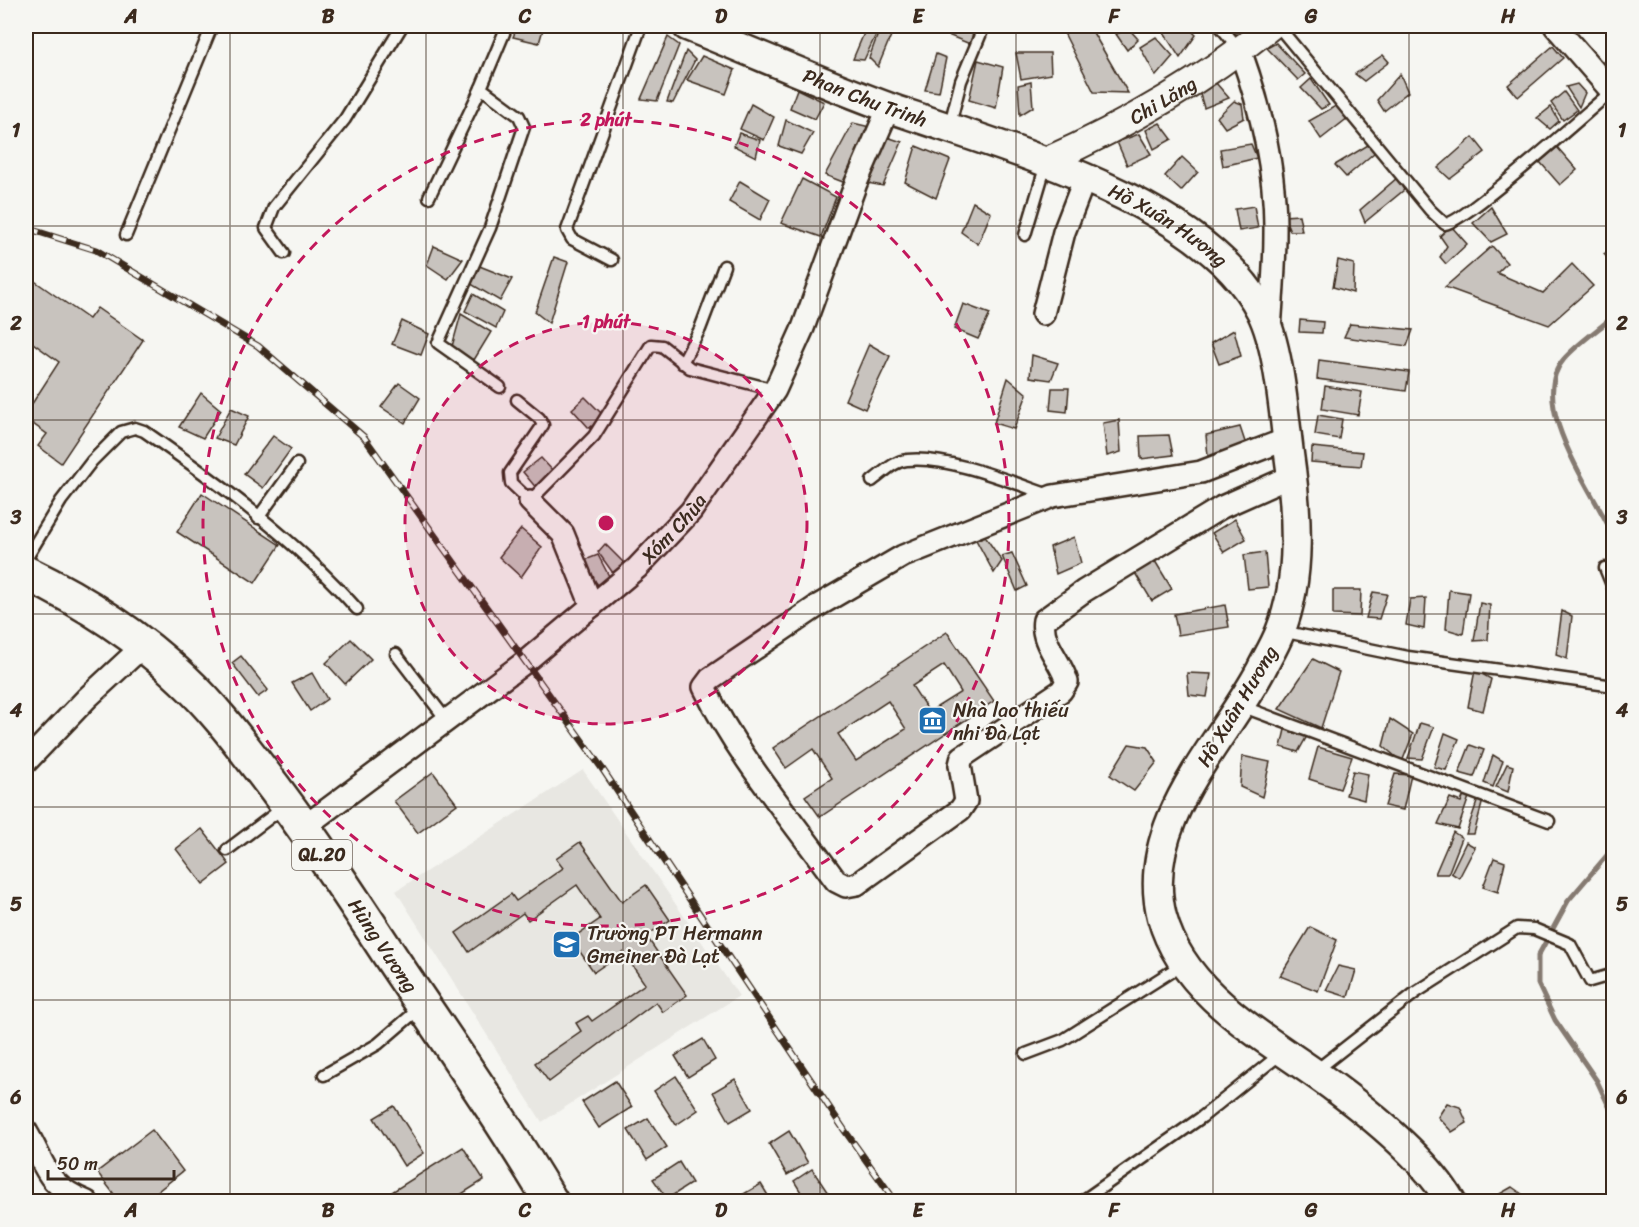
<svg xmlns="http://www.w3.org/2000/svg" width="1639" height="1227" font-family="Sriracha,sans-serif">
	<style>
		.built { fill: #e8e7e2 }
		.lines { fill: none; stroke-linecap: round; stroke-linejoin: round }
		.stream { stroke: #857a71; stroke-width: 5 }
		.building { fill: #c8c3be; stroke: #3b2a1e; stroke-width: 1.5; fill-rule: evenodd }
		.service-casing { stroke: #3b2a1e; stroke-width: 15 }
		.minor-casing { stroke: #3b2a1e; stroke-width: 26 }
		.tertiary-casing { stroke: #3b2a1e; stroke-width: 30 }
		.secondary-casing { stroke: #3b2a1e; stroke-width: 33 }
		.trunk-casing { stroke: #3b2a1e; stroke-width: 38 }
		.service { stroke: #f6f6f2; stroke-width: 10 }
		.minor { stroke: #f6f6f2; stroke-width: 21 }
		.tertiary { stroke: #f6f6f2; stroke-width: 26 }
		.secondary { stroke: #f6f6f2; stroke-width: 28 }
		.trunk { stroke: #f6f6f2; stroke-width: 33 }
		.rail-casing { stroke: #3b2a1e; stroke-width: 7 }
		.rail { stroke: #f6f6f2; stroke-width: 4.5; stroke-dasharray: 14; stroke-linecap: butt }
		.grid { fill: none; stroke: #3b2a1e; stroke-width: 1.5; stroke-opacity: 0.55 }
		.ring { fill: none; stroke: #c2185b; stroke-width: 3; stroke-dasharray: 10 8 }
		.labels { text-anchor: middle; stroke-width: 4.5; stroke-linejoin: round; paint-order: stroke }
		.shield { fill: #f6f6f2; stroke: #73675e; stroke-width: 1.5 }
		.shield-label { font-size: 18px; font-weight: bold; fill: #3b2a1e }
		.street-label { font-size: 20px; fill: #3b2a1e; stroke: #f6f6f2 }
		.poi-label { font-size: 20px; fill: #3b2a1e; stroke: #f6f6f2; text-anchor: start }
		.centre { fill: #c2185b; stroke: #f6f6f2; stroke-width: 3 }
		.ring-label { font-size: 18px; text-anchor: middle; font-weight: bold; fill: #c2185b; stroke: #f6f6f2; stroke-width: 4.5; stroke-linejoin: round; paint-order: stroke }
		.neatline { fill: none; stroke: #3b2a1e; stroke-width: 2 }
		.grid-label { font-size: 20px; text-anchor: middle; font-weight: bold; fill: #3b2a1e }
	</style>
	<rect width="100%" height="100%" fill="#f6f6f2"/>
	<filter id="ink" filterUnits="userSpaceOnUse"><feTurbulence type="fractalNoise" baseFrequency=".0167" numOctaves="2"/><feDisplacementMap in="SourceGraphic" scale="12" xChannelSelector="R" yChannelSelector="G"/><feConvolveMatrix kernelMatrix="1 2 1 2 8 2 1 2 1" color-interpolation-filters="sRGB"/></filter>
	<g filter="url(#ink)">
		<polygon class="built" points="583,770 739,996 542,1122 396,891"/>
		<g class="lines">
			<g class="stream">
				<path d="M1614,316C1598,330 1578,343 1564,359C1525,403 1596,495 1614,537"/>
				<polyline points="1614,847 1568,901 1538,956 1538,984 1555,1020 1597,1081 1614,1117"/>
			</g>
		</g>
		<g class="building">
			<polygon points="518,26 544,26 539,43 513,37"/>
			<polygon points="867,26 880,26 864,60 853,59"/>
			<polygon points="881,26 895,26 878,67 869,58"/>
			<polygon points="945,26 975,26 970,44 943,33"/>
			<polygon points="1172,26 1187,26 1196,35 1180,58 1162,30"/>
			<polygon points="1460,26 1475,26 1466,33"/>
			<polygon points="1091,29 1128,93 1094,92 1063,31"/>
			<polygon points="1129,29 1138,39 1127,50 1116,34"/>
			<polygon points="668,37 679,45 657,101 641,99"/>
			<polygon points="1156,37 1173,56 1156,76 1140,47"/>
			<polygon points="1276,43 1305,74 1298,80 1267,48"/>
			<polygon points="1553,46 1563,58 1518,97 1508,85"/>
			<polygon points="686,51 695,60 673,103 667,102"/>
			<polygon points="1016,53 1050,53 1051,74 1021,79"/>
			<polygon points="936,54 946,58 939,92 925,90"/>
			<polygon points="1383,55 1389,62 1364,81 1355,74"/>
			<polygon points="702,56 735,70 726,94 687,80"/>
			<polygon points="978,60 1003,67 996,108 969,100"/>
			<polygon points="1400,74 1408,92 1384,111 1377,100"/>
			<polygon points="1209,75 1229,98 1204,108 1197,84"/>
			<polygon points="1311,79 1329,105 1321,109 1301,88"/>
			<polygon points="1031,82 1033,107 1020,115 1018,85"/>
			<polygon points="1577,84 1585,93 1579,107 1566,87"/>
			<polygon points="797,89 824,102 815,119 790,108"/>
			<polygon points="1564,92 1577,110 1563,120 1551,103"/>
			<polygon points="1234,101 1242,104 1244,118 1225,128 1217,117"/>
			<polygon points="1341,103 1349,117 1321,139 1309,121"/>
			<polygon points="751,104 774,117 764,140 740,129"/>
			<polygon points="1551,107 1559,121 1550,129 1537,118"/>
			<polygon points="786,120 813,133 801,154 779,146"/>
			<polygon points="853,123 870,127 843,182 825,175"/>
			<polygon points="1160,123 1172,139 1154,149 1146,130"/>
			<polygon points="739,133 760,140 756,157 734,146"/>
			<polygon points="1139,134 1151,154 1127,165 1117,142"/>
			<polygon points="887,137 902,142 883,186 867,183"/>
			<polygon points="1473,137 1485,152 1450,179 1438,168"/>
			<polygon points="1373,142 1374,153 1346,177 1335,165"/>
			<polygon points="1251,144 1257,158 1223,166 1220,149"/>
			<polygon points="916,146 950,160 936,198 905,182"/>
			<polygon points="1557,147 1577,170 1560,185 1540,162"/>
			<polygon points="1182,157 1198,172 1181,191 1165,176"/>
			<polygon points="1397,178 1404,190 1365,222 1360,210"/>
			<polygon points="802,179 836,197 821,237 781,223"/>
			<polygon points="740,181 770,199 760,220 729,202"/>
			<polygon points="973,202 991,213 978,244 961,232"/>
			<polygon points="1254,206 1258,228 1239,231 1235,209"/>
			<polygon points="1491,207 1507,234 1491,242 1473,223"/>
			<polygon points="1299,215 1302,231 1290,231 1284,216"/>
			<polygon points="1451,226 1467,244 1446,264 1440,257 1447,246 1440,236"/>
			<polygon points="434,246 463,259 448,279 427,265"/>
			<polygon points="1492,246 1507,263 1497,273 1543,293 1572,264 1593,286 1549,325 1445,287"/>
			<polygon points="1614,247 1614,266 1604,254"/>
			<polygon points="554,257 568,262 549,323 535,312"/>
			<polygon points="1338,260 1354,264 1353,293 1333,287"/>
			<polygon points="477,265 512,279 500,301 471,284"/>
			<polygon points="26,275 89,319 97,308 143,340 61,463 38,446 47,434 26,419 26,413 59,362 26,338"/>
			<polygon points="473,294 503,312 496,328 465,311"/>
			<polygon points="963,304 990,314 978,339 954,329"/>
			<polygon points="461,314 491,332 474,360 451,350"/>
			<polygon points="1300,320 1323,322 1322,333 1299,332"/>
			<polygon points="402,321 429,334 421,355 392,344"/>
			<polygon points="1350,324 1413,330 1407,346 1344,337"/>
			<polygon points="1234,330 1241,356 1219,364 1211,343"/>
			<polygon points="869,344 890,356 865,409 845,400"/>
			<polygon points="1032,355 1058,363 1051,380 1030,377"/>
			<polygon points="1319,360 1409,372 1406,391 1317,379"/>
			<polygon points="1008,378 1027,394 1014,429 994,423"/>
			<polygon points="399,383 420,398 405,423 381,407"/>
			<polygon points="1325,386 1362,392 1358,415 1322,409"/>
			<polygon points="1052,388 1069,388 1067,412 1050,410"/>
			<polygon points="201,393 221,410 203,438 179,427"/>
			<polygon points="585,397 605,417 589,428 572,409"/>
			<polygon points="231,408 249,416 234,445 215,438"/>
			<polygon points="1318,415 1342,419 1339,439 1315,435"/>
			<polygon points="1119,420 1121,452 1107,456 1103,423"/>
			<polygon points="1240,427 1246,445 1230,457 1208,456 1206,435"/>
			<polygon points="1169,435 1173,455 1141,459 1140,436"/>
			<polygon points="273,436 291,449 263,488 244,474"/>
			<polygon points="1312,447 1363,452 1361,466 1311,462"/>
			<polygon points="541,458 554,472 537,489 523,472"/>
			<polygon points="202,493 280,545 255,583 177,532"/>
			<polygon points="1235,519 1246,539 1224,552 1212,533"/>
			<polygon points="521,529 542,547 521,577 499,557"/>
			<polygon points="982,532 1002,561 994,573 974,536"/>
			<polygon points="1074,537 1081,563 1056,574 1050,547"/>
			<polygon points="605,544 628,567 613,573 598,552"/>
			<polygon points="1265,552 1268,587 1248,589 1244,555"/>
			<polygon points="1012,553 1027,586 1017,591 1002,556"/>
			<polygon points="598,555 612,582 599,586 580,562"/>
			<polygon points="1155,561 1172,589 1152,601 1135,573"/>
			<polygon points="1333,590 1361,590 1360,616 1333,615"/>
			<polygon points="1449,590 1469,593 1463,634 1446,629"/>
			<polygon points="1373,592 1387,594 1379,619 1366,618"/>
			<polygon points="1426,598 1424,629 1406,625 1410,599"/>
			<polygon points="1480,603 1490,605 1488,640 1474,641"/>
			<polygon points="1225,605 1229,627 1178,635 1174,614"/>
			<polygon points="1562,611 1572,616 1567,659 1556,655"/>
			<path d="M947,632L994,701L820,817L805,796L832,778L813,749L786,768L773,748ZM944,665L961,692L929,712L912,686ZM888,701L906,729L856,761L838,734Z"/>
			<polygon points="351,639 371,659 345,684 326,663"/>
			<polygon points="241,656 268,690 258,697 232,663"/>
			<polygon points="1313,659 1339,672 1321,728 1279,709"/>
			<polygon points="1475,670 1491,679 1483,711 1468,707"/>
			<polygon points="312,673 327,699 310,711 292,683"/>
			<polygon points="1187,673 1211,674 1207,697 1189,695"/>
			<polygon points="1390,719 1413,734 1402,762 1383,746"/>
			<polygon points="1420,723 1434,727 1422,759 1408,758"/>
			<polygon points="1286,725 1307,736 1298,752 1281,747"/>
			<polygon points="1445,733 1459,739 1446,770 1434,767"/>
			<polygon points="1129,744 1147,747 1157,762 1134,791 1110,775"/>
			<polygon points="1470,745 1484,750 1474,777 1459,773"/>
			<polygon points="1318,747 1352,757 1340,789 1309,779"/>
			<polygon points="1493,755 1503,761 1493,787 1484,783"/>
			<polygon points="1242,756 1270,762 1262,797 1240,787"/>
			<polygon points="1507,764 1513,766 1508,792 1496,787"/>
			<polygon points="1353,771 1368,774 1364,800 1346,795"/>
			<polygon points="433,772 457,804 418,833 394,801"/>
			<polygon points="1395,774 1411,775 1403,810 1385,806"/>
			<polygon points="1465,792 1470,794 1458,829 1438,824 1450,798 1461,802"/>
			<polygon points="1478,799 1483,800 1474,834 1466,834"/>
			<polygon points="202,829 229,864 203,884 176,849"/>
			<polygon points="1453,832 1462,838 1448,874 1435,874"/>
			<polygon points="580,842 622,902 646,885 670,920 646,936 687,995 663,1012 656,1002 549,1082 535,1063 581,1031 576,1023 588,1016 592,1021 645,984 623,952 594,972 571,939 600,919 577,885 528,920 523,913 469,952 456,933 511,894 516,901 563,868 556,859"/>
			<polygon points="1466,842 1475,847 1459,878 1451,873"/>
			<polygon points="1494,858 1505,862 1498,892 1483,887"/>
			<polygon points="1310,927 1337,940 1318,991 1280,976"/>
			<polygon points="1338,966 1356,970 1348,997 1326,990"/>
			<polygon points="703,1039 715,1060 688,1077 675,1056"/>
			<polygon points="676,1076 698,1110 676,1125 654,1091"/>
			<polygon points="735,1079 752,1109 730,1122 713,1092"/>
			<polygon points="615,1081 632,1107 599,1128 582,1102"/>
			<polygon points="1447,1103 1460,1107 1467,1123 1452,1132 1438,1117"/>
			<polygon points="394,1106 424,1153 404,1166 374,1118"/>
			<polygon points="648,1118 667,1147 647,1160 628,1130"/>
			<polygon points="152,1130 183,1171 144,1202 120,1202 97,1172"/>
			<polygon points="789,1131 808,1163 787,1175 769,1144"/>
			<polygon points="463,1147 484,1180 449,1202 376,1202"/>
			<polygon points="679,1162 692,1183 667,1199 653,1179"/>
			<polygon points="812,1169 830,1196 822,1202 807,1202 794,1181"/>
			<polygon points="761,1184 772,1202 737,1202 735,1199"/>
			<polygon points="1512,1187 1522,1194 1521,1202 1498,1202 1496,1196"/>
		</g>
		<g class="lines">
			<defs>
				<g id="service">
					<polyline points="1220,26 1240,50"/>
					<path d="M1278,26L1430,210L1445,224C1463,224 1588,111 1611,92"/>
					<polyline points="481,88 519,116 524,127 490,228 438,343 500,387"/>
					<polyline points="949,128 961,81 984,26"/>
					<polyline points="429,197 481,88 507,26"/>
					<polyline points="126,235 212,26"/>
					<polyline points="1025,235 1046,164"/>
					<polyline points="284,253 266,228 274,207 345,119 402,26"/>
					<polyline points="612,260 572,239 567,230 641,26"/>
					<polyline points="682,363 700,329 724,266"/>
					<polyline points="517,400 539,418 543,425 510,473 511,483 530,501 594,436 651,345 662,346 690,368 775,390"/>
					<path d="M872,481C883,473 894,461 907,460C945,455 1012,482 1049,495"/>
					<polyline points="258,518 297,464"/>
					<path d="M26,559L61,501L92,461L121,432L135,428L144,431C219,483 296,540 357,609"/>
					<polyline points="1605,568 1614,590"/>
					<polyline points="1281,631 1408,657 1614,686"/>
					<polyline points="396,654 448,722"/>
					<polyline points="1241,706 1549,821"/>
					<polyline points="227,850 284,807"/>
					<polyline points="1026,1054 1063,1040 1183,964"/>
					<polyline points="1314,1072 1415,993 1517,928 1534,929 1570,944 1590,981 1614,974"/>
					<polyline points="324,1075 378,1044 421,1007"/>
					<polyline points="1081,1202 1202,1117 1283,1052"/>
				</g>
				<g id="minor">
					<polyline points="1555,26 1614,94"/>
					<path d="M1240,50C1261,108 1276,172 1275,234C1275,266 1272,298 1270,330"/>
					<polyline points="1043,314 1064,232 1085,178"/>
					<path d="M1287,439L1201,472L1053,496L903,556L819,605L710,679L704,687C738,757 791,818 836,881L846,886L857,884L960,810L966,801L960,765L962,757L1061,691L1067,682C1061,661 1040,642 1044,620L1084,591L1222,507L1292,476"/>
					<polyline points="530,501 563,534 592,606"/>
					<polyline points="26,762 87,698 143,646"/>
					<path id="s1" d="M304,827L525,662L637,568L691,511L775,390L803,328L856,183L889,107"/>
					<path d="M26,1131C47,1167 44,1184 87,1202"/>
				</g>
				<g id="tertiary">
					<path id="s2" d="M1046,161C1127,125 1202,81 1271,26"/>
				</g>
				<g id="secondary">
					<path id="s3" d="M687,26C755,53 824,84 893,109C1003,148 1204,200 1261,311C1279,346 1284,414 1289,454C1297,510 1302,578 1280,632C1275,645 1267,658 1261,670C1221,745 1138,824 1162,917C1184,998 1273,1041 1335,1088C1374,1117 1426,1159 1451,1202"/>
				</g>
				<g id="trunk">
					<path id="s4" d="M26,573C82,600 137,635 183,679C211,705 234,735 257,765C306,828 350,895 394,962C447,1041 502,1119 551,1202"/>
				</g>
			</defs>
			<use href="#service" class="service-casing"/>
			<use href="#minor" class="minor-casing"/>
			<use href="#tertiary" class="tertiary-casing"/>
			<use href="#secondary" class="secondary-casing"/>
			<use href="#trunk" class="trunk-casing"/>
			<use href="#service" class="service"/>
			<use href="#minor" class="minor"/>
			<use href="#tertiary" class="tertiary"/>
			<use href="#secondary" class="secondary"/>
			<use href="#trunk" class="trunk"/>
			<defs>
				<polyline id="rail" points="26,228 96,250 258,346 364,437 601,767 845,1131 896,1202"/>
			</defs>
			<use href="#rail" class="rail-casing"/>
			<use href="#rail" class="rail"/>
		</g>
	</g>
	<path class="grid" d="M230,26V1202M426,26V1202M623,26V1202M820,26V1202M1016,26V1202M1213,26V1202M1409,26V1202M26,226H1614M26,420H1614M26,614H1614M26,807H1614M26,1000H1614"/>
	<circle cx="606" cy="523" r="201" fill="#c2185b" fill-opacity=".12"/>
	<g class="ring">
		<circle cx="606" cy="523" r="201"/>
		<circle cx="606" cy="523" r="403"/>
	</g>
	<defs>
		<symbol id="museum-square" viewBox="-11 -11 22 22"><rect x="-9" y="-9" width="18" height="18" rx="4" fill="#1f6fb2" stroke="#f6f6f2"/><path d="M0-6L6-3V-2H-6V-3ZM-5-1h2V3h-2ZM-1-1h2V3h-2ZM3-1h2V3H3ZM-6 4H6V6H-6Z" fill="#fff"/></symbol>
		<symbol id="school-square" viewBox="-11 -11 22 22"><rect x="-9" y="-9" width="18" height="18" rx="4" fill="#1f6fb2" stroke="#f6f6f2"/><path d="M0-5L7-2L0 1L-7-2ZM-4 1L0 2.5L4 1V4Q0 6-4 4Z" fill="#fff"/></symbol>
	</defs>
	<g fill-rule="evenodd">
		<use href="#museum-square" x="916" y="704" width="33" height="33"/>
		<use href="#school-square" x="550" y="928" width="33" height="33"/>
	</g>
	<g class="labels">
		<rect class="shield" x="292" y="840" width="60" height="30" rx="4.5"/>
		<g class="shield-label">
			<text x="322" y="861">QL.20</text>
		</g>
		<g class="street-label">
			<text dy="7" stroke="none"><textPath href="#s3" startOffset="192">Phan Chu Trinh</textPath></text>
			<text dy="7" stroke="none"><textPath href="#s2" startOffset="132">Chi Lăng</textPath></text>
			<text dy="7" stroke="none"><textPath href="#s3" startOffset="522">Hồ Xuân Hương</textPath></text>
			<text dy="7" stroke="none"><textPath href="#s1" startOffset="476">Xóm Chùa</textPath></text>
			<text transform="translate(1237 706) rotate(-59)" y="7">Hồ Xuân Hương</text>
			<text dy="7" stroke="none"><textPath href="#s4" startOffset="524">Hùng Vương</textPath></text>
		</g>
		<g class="poi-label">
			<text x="953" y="717">Nhà lao thiếu<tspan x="953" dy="23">nhi Đà Lạt</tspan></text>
			<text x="587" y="940">Trường PT Hermann<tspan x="587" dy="23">Gmeiner Đà Lạt</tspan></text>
		</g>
	</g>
	<circle cx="606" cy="523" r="9" class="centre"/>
	<g class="ring-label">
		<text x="606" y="126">2 phút</text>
		<text x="606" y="328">1 phút</text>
	</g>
	<rect width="1639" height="1227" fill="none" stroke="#f6f6f2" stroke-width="66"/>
	<path d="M48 1170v9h126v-9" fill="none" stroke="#3b2a1e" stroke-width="3"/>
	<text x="57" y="1170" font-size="18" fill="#3b2a1e" stroke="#f6f6f2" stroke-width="4.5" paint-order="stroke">50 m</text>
	<rect x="33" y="33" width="1573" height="1161" class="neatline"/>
	<g class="grid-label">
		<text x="131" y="23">A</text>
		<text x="328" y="23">B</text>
		<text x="525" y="23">C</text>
		<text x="721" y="23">D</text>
		<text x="918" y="23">E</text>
		<text x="1114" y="23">F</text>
		<text x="1311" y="23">G</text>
		<text x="1508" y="23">H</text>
		<text x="16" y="137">1</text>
		<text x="1622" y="137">1</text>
		<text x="16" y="330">2</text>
		<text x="1622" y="330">2</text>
		<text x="16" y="524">3</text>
		<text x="1622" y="524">3</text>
		<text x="16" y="717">4</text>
		<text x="1622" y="717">4</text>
		<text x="16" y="911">5</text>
		<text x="1622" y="911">5</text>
		<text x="16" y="1104">6</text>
		<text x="1622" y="1104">6</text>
		<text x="131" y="1217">A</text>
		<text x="328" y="1217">B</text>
		<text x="525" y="1217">C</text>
		<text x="721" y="1217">D</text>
		<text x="918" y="1217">E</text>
		<text x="1114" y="1217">F</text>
		<text x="1311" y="1217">G</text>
		<text x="1508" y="1217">H</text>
	</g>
</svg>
